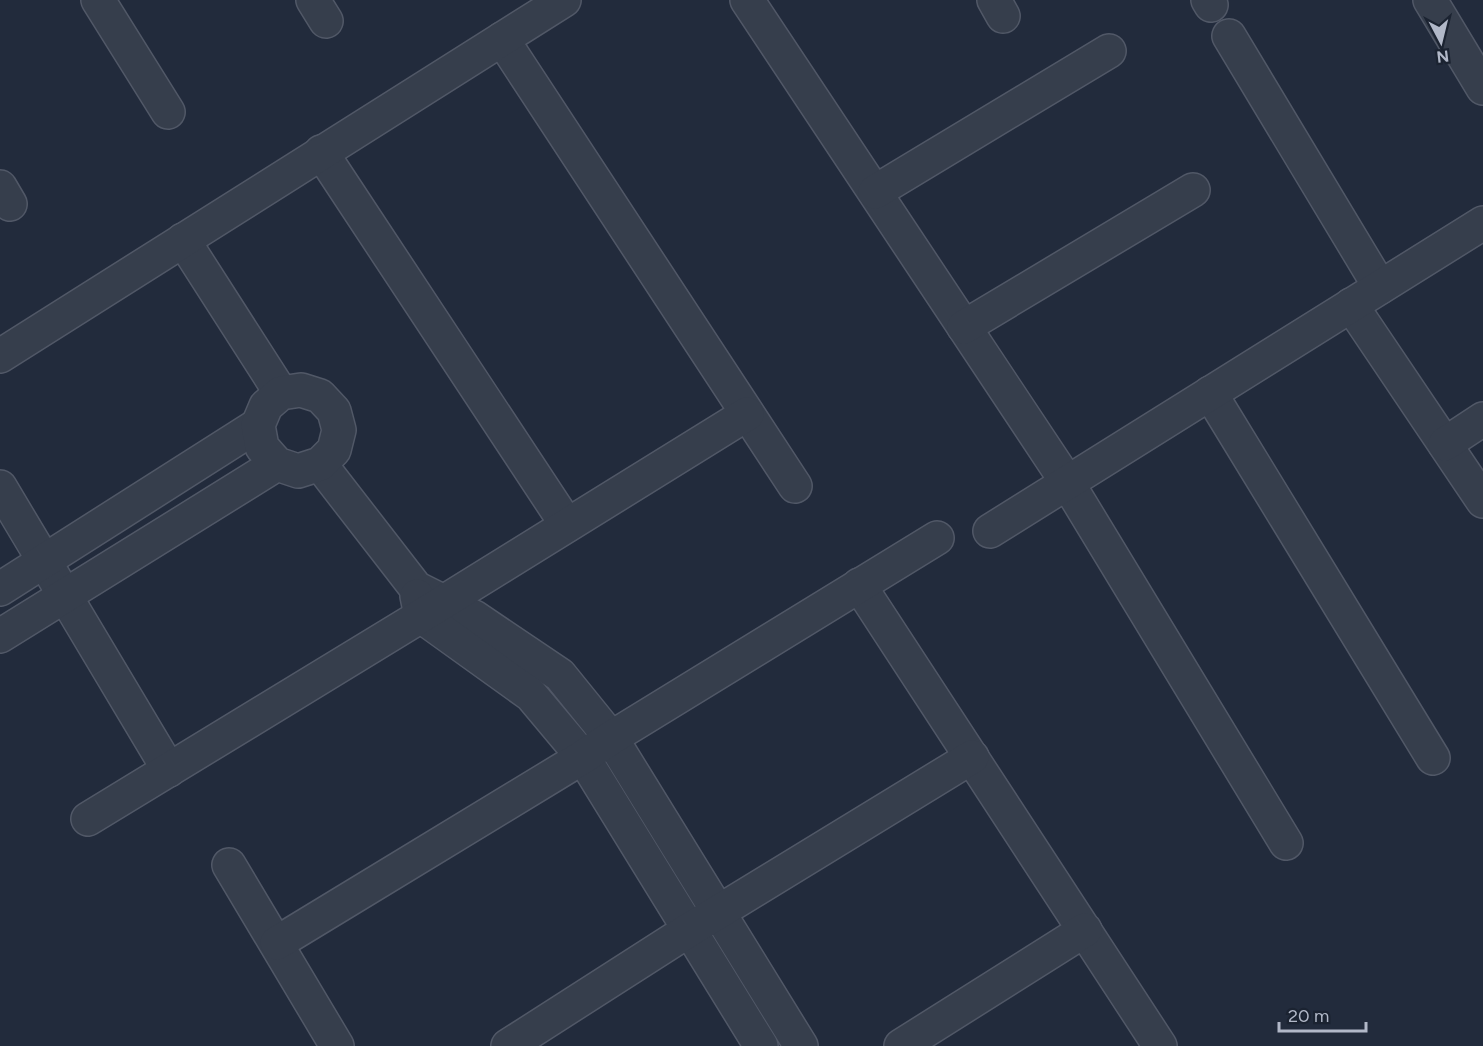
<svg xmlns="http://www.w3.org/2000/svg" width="1483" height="1046" font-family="Figtree,sans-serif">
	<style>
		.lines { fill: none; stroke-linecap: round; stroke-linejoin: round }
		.minor-casing { stroke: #515867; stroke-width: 36 }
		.minor { stroke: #363e4c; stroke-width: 33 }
	</style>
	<rect width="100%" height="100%" fill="#222b3c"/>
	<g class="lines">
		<defs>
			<g id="minor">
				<polyline points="98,0 168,112"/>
				<polyline points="313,0 326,21"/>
				<polyline points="747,0 1067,482 1286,843"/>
				<polyline points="994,0 1003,16"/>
				<polyline points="1208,0 1211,5"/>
				<polyline points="1430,0 1483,88"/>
				<polyline points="1229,36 1380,287"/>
				<polyline points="502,39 795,486"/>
				<polyline points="321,152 567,525"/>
				<polyline points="0,187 10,204"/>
				<polyline points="875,192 1109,51"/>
				<polyline points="183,240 281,393"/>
				<polyline points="1351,305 1483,501"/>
				<polyline points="964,327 1193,190"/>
				<polyline points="0,356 564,0"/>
				<polyline points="1210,393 1433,758"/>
				<polyline points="1445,444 1483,419"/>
				<polyline points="320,464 416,588 474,617 560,675 611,738 801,1046"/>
				<polyline points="0,487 169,770"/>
				<polyline points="990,531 1483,223"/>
				<polyline points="859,585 1160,1046"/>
				<polyline points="0,589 258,425"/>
				<polyline points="417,596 421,616 531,695 583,757 761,1046"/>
				<polyline points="0,636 277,464 298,471 320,464 334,450 339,430 334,411 320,396 301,390 281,393 266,406 258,425 262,447 277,464"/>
				<polyline points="88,819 421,616 747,414"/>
				<polyline points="229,865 337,1046"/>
				<polyline points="277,943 583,757 611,738 937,538"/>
				<polyline points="508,1046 689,930 972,757"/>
				<polyline points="901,1046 1085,930"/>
			</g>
		</defs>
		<use href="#minor" class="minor-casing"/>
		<use href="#minor" class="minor"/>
	</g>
	<g transform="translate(1441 42) rotate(173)" stroke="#1b2331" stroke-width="4.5" paint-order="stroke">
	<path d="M0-4.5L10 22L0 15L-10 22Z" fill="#b1b8c8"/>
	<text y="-9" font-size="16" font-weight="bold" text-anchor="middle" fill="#b1b8c8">N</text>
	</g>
	<path d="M1279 1022v9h87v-9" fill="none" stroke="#b1b8c8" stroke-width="3"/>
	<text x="1288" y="1022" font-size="18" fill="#b1b8c8" stroke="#1b2331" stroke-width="4.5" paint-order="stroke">20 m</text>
</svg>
